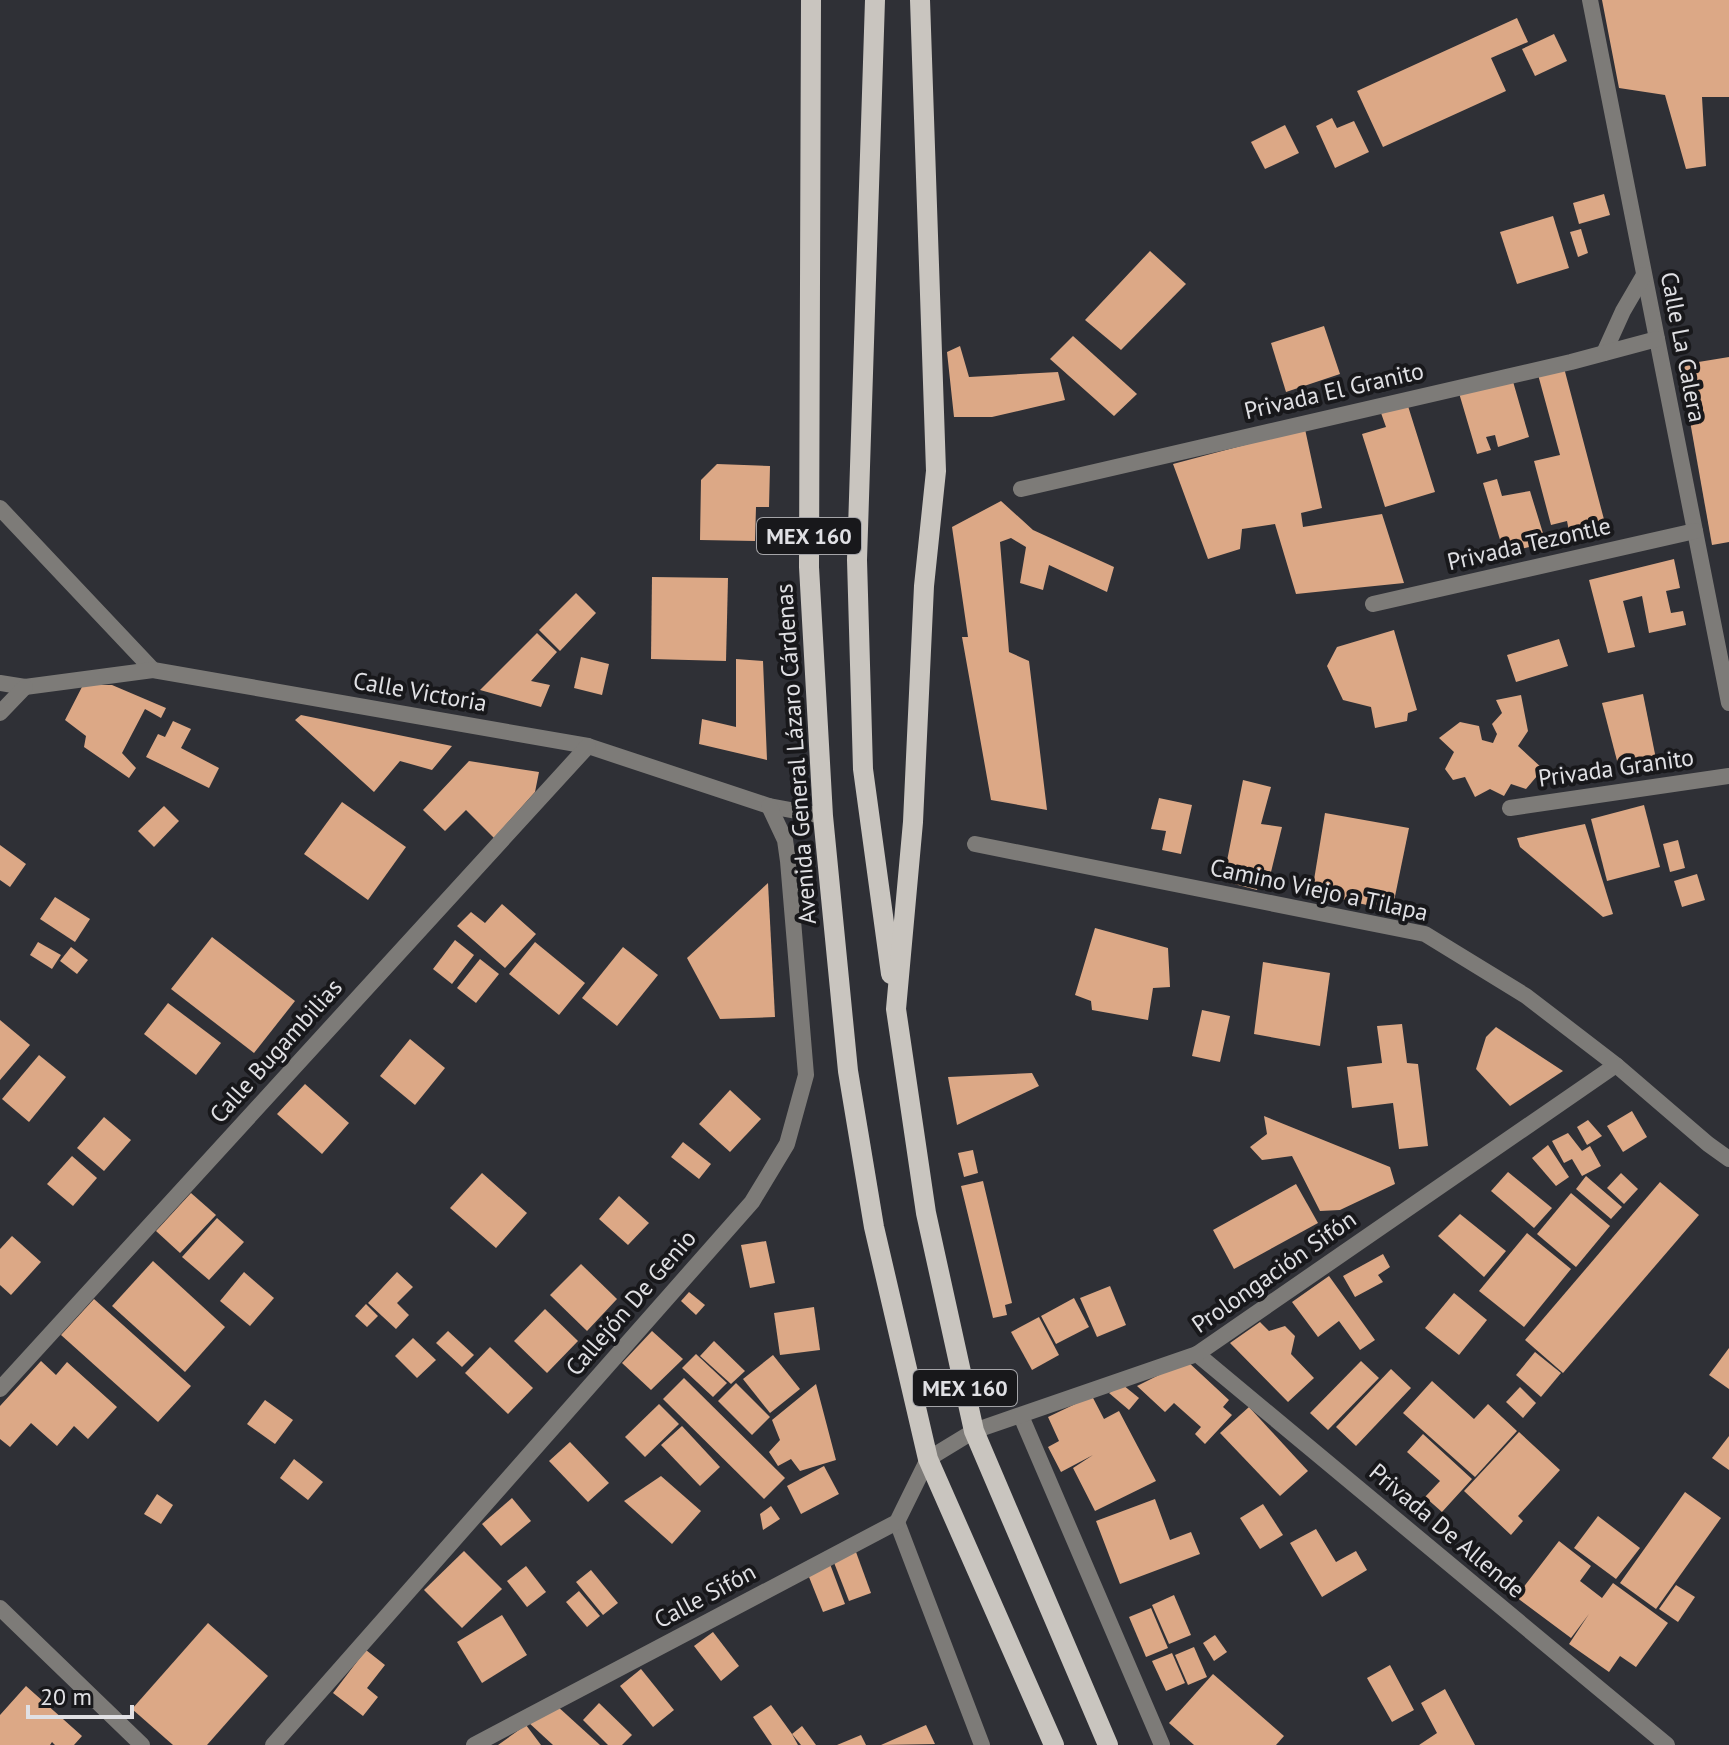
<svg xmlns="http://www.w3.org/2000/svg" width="1729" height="1745" font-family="'PT Sans',sans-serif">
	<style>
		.building { fill: #dca886 }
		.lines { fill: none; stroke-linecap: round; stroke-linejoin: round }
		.minor { stroke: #7d7b78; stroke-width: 16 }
		.primary { stroke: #c9c5bf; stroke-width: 20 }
		.labels { text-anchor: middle; stroke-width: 8; stroke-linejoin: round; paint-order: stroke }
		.shield { fill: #18181b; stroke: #a4a4a8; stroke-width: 2 }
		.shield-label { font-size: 22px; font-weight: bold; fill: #e0e0e4 }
		.street-label { font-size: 24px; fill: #e0e0e4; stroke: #18181b }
	</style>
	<rect width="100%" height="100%" fill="#2f3036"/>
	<g class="building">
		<polygon points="1602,0 1729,0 1729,97 1702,97 1706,166 1686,169 1665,95 1619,88"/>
		<polygon points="1517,18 1528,42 1491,58 1506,91 1383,147 1357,91"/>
		<polygon points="1554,34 1567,61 1535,76 1522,49"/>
		<polygon points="1332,118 1337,128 1354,121 1369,152 1335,168 1316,126"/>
		<polygon points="1285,125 1299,153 1265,169 1251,142"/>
		<polygon points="1604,194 1610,215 1579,224 1573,203"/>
		<polygon points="1553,216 1569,268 1517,284 1500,232"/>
		<polygon points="1581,229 1588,253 1578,257 1570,232"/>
		<polygon points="1150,251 1186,284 1121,350 1085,320"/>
		<polygon points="1324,326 1340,374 1286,392 1271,343"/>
		<polygon points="1073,336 1137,394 1114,416 1050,359"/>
		<polygon points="960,346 969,377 1058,372 1065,400 992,417 954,417 947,352"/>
		<polygon points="1729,357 1729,542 1712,545 1680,365"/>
		<polygon points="1563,364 1606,527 1570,536 1567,521 1551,525 1534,461 1560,455 1537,371"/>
		<polygon points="1512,378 1529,437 1498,447 1495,435 1486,437 1491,450 1477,454 1459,393"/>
		<polygon points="1408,406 1435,492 1385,507 1362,434 1386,427 1381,413"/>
		<polygon points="1305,429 1322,508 1301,513 1303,527 1382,514 1404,583 1296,594 1275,524 1242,529 1240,549 1208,559 1173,464"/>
		<polygon points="717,464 770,466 769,507 756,507 755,541 700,540 701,480"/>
		<polygon points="1497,479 1502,496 1530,491 1546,543 1504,553 1483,483"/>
		<polygon points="1001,501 1033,530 1114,567 1107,592 1049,565 1043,590 1020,583 1026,547 1011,538 1000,542 1009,652 1029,661 1047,810 991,800 962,637 968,637 952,527"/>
		<polygon points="1674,559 1680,588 1666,591 1671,613 1683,611 1686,625 1649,633 1642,596 1623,601 1635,647 1608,653 1589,580"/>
		<polygon points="652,577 728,578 726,661 651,659"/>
		<polygon points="576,593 596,613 560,651 539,630"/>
		<polygon points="1394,630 1417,710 1408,713 1407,721 1375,728 1371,707 1343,700 1327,666 1337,647"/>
		<polygon points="537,633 557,652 531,681 550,685 541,707 480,690"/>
		<polygon points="1559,639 1568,666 1516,682 1507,655"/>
		<polygon points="581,657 609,664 602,695 574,688"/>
		<polygon points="736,659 763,661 767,760 699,744 702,719 736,727"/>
		<polygon points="83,685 112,685 166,708 161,718 145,709 122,753 136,768 129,778 84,747 86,736 65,720"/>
		<polygon points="1643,694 1657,764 1621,776 1602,703"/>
		<polygon points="1521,695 1528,731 1518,746 1543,769 1526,789 1511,784 1504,796 1490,789 1475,797 1465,777 1453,780 1445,769 1454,752 1439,738 1460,722 1479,726 1482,740 1493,743 1497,734 1492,724 1502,713 1496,700"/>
		<polygon points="301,715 452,746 432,770 400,761 374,792 295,720"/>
		<polygon points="173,721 191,729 181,748 219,768 209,788 146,757 158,734 165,737"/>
		<polygon points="469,761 539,772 535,792 494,838 466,810 445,831 423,810"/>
		<polygon points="1243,780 1271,787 1261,824 1282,827 1271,872 1261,869 1257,890 1223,881"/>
		<polygon points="1159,798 1192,805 1181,854 1162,850 1166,831 1151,829"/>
		<polygon points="342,802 406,847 368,900 304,854"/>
		<polygon points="1644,805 1660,867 1607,881 1591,819"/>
		<polygon points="164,806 179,821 154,847 138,831"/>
		<polygon points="1325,813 1409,828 1392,911 1312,892"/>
		<polygon points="1585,824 1613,914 1603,917 1520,847 1517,838"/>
		<polygon points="1678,840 1685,868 1670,872 1663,844"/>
		<polygon points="0,845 26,864 10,887 0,880"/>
		<polygon points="1697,874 1705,900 1682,907 1674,881"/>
		<polygon points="768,883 775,1017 720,1019 687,958"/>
		<polygon points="55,897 90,919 75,942 40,919"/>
		<polygon points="502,904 536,934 505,968 457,926 471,912 485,923"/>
		<polygon points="1095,928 1168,948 1170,987 1153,988 1148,1020 1092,1010 1091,1001 1075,995"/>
		<polygon points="212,937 295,1001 254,1053 171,989"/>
		<polygon points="455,940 474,955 452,984 433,969"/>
		<polygon points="38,942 61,955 52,969 30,955"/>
		<polygon points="535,942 585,983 559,1015 509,974"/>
		<polygon points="71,947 88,960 77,974 60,961"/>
		<polygon points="623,947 658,975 617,1026 582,998"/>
		<polygon points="480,959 499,974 476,1003 457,988"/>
		<polygon points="1263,962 1330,973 1320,1046 1254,1034"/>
		<polygon points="168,1003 221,1043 196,1075 144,1034"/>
		<polygon points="1202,1010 1230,1016 1220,1062 1192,1056"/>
		<polygon points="0,1020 30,1045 0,1080"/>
		<polygon points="1402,1024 1407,1063 1418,1064 1428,1146 1399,1149 1393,1103 1352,1108 1347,1067 1382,1063 1377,1026"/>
		<polygon points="1496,1027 1563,1071 1510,1106 1476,1069 1486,1037"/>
		<polygon points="410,1039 445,1068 415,1105 380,1076"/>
		<polygon points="39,1055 66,1077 29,1122 2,1099"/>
		<polygon points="1032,1073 1039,1086 957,1125 948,1077"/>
		<polygon points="305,1084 349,1123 322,1154 277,1114"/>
		<polygon points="730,1090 761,1119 730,1152 699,1124"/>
		<polygon points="1632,1111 1647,1137 1623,1152 1607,1126"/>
		<polygon points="1264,1116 1390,1167 1395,1184 1340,1210 1320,1211 1292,1156 1262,1160 1250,1147 1267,1134"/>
		<polygon points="104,1117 131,1140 104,1171 77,1148"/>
		<polygon points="1588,1120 1602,1136 1587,1145 1577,1127"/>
		<polygon points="1568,1133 1582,1151 1590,1146 1601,1166 1582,1176 1572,1159 1564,1163 1552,1141"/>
		<polygon points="683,1142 711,1164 699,1179 671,1157"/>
		<polygon points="1548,1145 1569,1177 1556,1186 1532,1158"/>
		<polygon points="973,1150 978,1173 964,1177 958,1153"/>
		<polygon points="72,1156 97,1178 73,1206 47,1184"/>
		<polygon points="1508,1172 1552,1208 1534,1228 1491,1191"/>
		<polygon points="482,1173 527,1213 496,1248 450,1208"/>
		<polygon points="1621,1173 1638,1189 1624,1204 1607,1188"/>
		<polygon points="1586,1176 1622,1207 1611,1219 1576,1189"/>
		<polygon points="983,1181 1012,1303 1005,1305 1007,1315 993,1318 961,1186"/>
		<polygon points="1660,1182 1699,1215 1563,1373 1525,1340"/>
		<polygon points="1296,1184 1318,1223 1234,1269 1213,1230"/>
		<polygon points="191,1193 216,1215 180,1253 156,1231"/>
		<polygon points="1571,1193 1610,1226 1576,1267 1537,1234"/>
		<polygon points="619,1196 649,1223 628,1245 599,1219"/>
		<polygon points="1460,1214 1506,1251 1484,1277 1438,1236"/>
		<polygon points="217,1218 244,1242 209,1280 182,1257"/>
		<polygon points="1527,1233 1571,1269 1524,1327 1479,1291"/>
		<polygon points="12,1236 41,1262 11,1295 0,1285 0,1249"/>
		<polygon points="766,1241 775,1283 750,1288 741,1245"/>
		<polygon points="1383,1254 1390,1267 1378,1275 1383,1282 1355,1297 1343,1276"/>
		<polygon points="153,1261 225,1327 185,1372 112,1306"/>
		<polygon points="581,1264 617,1299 587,1331 550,1295"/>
		<polygon points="244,1272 274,1298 250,1326 220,1301"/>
		<polygon points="397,1272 413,1287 397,1303 409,1315 396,1329 368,1303"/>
		<polygon points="1329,1276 1375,1340 1360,1350 1339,1321 1318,1337 1292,1302"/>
		<polygon points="1110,1286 1126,1325 1097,1337 1080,1298"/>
		<polygon points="689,1292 705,1305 696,1315 681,1301"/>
		<polygon points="1454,1293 1487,1320 1459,1355 1425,1328"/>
		<polygon points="1074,1298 1089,1327 1056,1344 1041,1316"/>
		<polygon points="94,1299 191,1386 158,1422 61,1335"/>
		<polygon points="366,1304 378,1316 367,1327 355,1316"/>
		<polygon points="814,1307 820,1350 780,1355 774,1313"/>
		<polygon points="545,1309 578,1341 547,1373 514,1341"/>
		<polygon points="1039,1317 1059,1355 1032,1370 1011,1332"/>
		<polygon points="1260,1322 1269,1331 1285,1326 1295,1336 1291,1354 1314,1378 1288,1402 1230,1343"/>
		<polygon points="448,1331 474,1355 462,1367 436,1343"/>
		<polygon points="652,1331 683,1359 651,1390 622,1363"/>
		<polygon points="413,1338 436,1360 417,1378 395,1356"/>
		<polygon points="714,1341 745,1371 731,1384 700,1356"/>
		<polygon points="490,1347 533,1388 508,1414 465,1373"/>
		<polygon points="1729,1348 1729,1389 1709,1375"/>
		<polygon points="1535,1352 1561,1373 1541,1397 1516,1375"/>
		<polygon points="696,1354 727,1383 713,1397 682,1368"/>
		<polygon points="773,1355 800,1389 770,1413 743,1379"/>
		<polygon points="41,1361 56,1375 67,1362 117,1407 88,1439 74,1426 57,1446 31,1423 10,1447 0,1439 0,1406"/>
		<polygon points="1187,1361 1229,1400 1223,1407 1232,1415 1205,1444 1195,1434 1201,1427 1174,1403 1165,1412 1137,1386"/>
		<polygon points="1361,1361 1379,1378 1328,1430 1310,1413"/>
		<polygon points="1391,1369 1411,1388 1356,1446 1336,1427"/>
		<polygon points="684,1378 785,1478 764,1499 663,1399"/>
		<polygon points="1432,1381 1474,1419 1488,1404 1517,1431 1475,1477 1403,1413"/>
		<polygon points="736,1383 770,1417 752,1435 718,1401"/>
		<polygon points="816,1384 836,1460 800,1471 791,1459 778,1466 769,1452 780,1440 772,1420"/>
		<polygon points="1123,1385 1139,1398 1129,1410 1109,1393"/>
		<polygon points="1520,1387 1536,1403 1523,1418 1506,1402"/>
		<polygon points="1092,1396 1104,1419 1119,1411 1156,1481 1095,1511 1073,1468 1093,1455 1061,1472 1048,1447 1059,1441 1048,1417"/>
		<polygon points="265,1400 293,1420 275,1444 247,1424"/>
		<polygon points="659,1404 679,1424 645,1457 625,1437"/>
		<polygon points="1249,1407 1308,1471 1280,1496 1220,1433"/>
		<polygon points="682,1426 720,1467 700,1486 661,1445"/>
		<polygon points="1519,1432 1560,1470 1518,1516 1523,1521 1511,1535 1464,1491"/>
		<polygon points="1423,1434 1472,1479 1442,1512 1425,1497 1440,1481 1407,1452"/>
		<polygon points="1729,1436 1729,1470 1712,1458"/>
		<polygon points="570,1442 609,1483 588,1502 549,1461"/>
		<polygon points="294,1459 323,1482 308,1500 280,1478"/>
		<polygon points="824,1466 839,1494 801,1514 787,1486"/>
		<polygon points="661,1476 701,1511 672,1544 624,1501"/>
		<polygon points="1685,1492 1721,1518 1656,1609 1620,1583"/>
		<polygon points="157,1494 173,1505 161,1524 144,1514"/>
		<polygon points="512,1498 531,1521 501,1546 482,1524"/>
		<polygon points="1155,1499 1170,1540 1191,1532 1200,1554 1120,1584 1096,1521"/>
		<polygon points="1263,1504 1283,1535 1260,1549 1240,1518"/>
		<polygon points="771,1506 780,1519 763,1530 760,1514"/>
		<polygon points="1598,1516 1640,1548 1616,1579 1574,1548"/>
		<polygon points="1316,1529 1336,1562 1356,1551 1367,1570 1322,1597 1290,1543"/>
		<polygon points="1559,1541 1591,1566 1580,1581 1602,1598 1613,1583 1668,1623 1636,1667 1620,1656 1609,1672 1569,1644 1589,1614 1571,1638 1516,1597"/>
		<polygon points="464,1551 502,1589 462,1628 424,1590"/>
		<polygon points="856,1552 871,1593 849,1601 833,1560"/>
		<polygon points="830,1564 845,1604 823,1612 807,1572"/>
		<polygon points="526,1566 546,1592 527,1607 507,1581"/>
		<polygon points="591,1570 618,1603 603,1615 576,1582"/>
		<polygon points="1676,1585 1695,1597 1678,1622 1659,1609"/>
		<polygon points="579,1591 600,1616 587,1627 566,1602"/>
		<polygon points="1174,1595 1191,1635 1169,1644 1152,1605"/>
		<polygon points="1151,1608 1168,1648 1146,1657 1129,1617"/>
		<polygon points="502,1615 527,1655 482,1683 457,1642"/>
		<polygon points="208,1623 268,1676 207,1745 173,1745 132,1709"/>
		<polygon points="713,1632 739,1666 721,1681 694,1646"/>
		<polygon points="1215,1635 1227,1652 1214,1661 1203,1643"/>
		<polygon points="1194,1647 1207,1677 1188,1685 1175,1655"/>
		<polygon points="366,1650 385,1665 367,1688 378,1697 363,1716 333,1693"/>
		<polygon points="1172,1653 1185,1683 1166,1691 1152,1661"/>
		<polygon points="1390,1665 1414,1710 1392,1722 1367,1678"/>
		<polygon points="641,1669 674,1710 653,1727 620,1686"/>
		<polygon points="1213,1674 1284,1736 1276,1745 1194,1745 1169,1723"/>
		<polygon points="26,1686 82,1736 74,1745 55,1745 52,1742 50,1745 0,1745 0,1715"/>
		<polygon points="1445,1689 1475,1745 1419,1745 1437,1733 1421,1703"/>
		<polygon points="599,1703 632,1735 622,1745 608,1745 583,1720"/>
		<polygon points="556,1705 600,1745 553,1745 528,1722"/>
		<polygon points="771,1705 792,1734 798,1745 772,1745 753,1717"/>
		<polygon points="526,1725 541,1745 498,1745"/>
		<polygon points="926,1725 935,1744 881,1745"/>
		<polygon points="802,1726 816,1745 801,1745 792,1734"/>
		<polygon points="861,1735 866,1745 837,1745"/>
	</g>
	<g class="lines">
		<g class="minor">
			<polyline points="1590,0 1729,703"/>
			<polyline points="1604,353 1623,311 1644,275"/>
			<polyline points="1021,489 1571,362 1657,339"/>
			<polyline points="0,508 153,670"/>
			<polyline points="1373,604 1695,531"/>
			<polyline points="0,683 25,687 153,670 588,746 769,806 823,816"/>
			<polyline points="0,713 25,687"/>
			<polyline points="1510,808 1729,776"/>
			<polyline points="975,844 1425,934 1526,996 1616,1065 1708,1144 1729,1159"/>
			<polyline points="1197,1354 1667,1745"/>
			<polyline points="0,1389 588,746"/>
			<polyline points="1021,1416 1162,1745"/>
			<polyline points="897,1522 982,1745"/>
			<polyline points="0,1608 142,1745"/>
			<polyline points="273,1745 752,1202 787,1144 806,1075 788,861 785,840 769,806"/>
			<polyline points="474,1745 897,1522 928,1459 974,1431 1197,1354 1616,1065"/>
		</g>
		<g class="primary">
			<polyline points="811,0 809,567 823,816 848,1071 874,1227 928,1459 1054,1745"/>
			<polyline points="875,0 857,560 863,769 891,974"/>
			<polyline points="920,0 936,471 924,586 913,822 896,1009 926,1213 974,1431 1108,1745"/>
		</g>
	</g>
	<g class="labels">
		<g class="shield">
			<rect x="757" y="518" width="104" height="36" rx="6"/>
			<rect x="913" y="1370" width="104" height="36" rx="6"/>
		</g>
		<g class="shield-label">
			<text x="809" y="544">MEX 160</text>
			<text x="965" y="1396">MEX 160</text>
		</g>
		<g class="street-label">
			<text transform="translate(1683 347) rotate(79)" y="8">Calle La Calera</text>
			<text transform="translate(1334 391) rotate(-13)" y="8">Privada El Granito</text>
			<text transform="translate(1529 544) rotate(-13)" y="8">Privada Tezontle</text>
			<text transform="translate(420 692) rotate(10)" y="8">Calle Victoria</text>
			<text transform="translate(796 754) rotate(-94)" y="8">Avenida General Lázaro Cárdenas</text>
			<text transform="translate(1616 768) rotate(-8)" y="8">Privada Granito</text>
			<text transform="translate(1319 890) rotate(12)" y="8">Camino Viejo a Tilapa</text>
			<text transform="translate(276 1051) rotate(-48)" y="8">Calle Bugambilias</text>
			<text transform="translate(1274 1272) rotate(-35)" y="8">Prolongación Sifón</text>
			<text transform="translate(631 1303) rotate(-49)" y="8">Callejón De Genio</text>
			<text transform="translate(1447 1531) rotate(40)" y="8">Privada De Allende</text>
			<text transform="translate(705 1596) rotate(-28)" y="8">Calle Sifón</text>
		</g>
	</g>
	<path d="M28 1705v12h104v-12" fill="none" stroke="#e0e0e4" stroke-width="4"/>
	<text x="40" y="1705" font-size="24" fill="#e0e0e4" stroke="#18181b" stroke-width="6" paint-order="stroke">20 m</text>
</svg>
